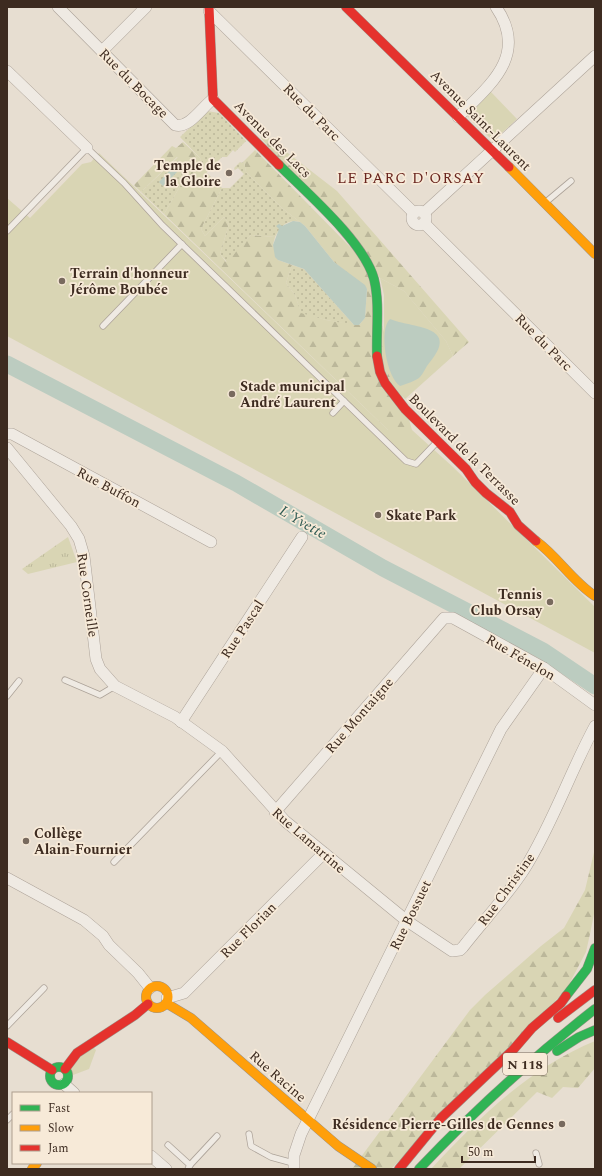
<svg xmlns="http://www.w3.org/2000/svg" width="602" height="1176" font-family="Spectral,serif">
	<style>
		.grass { fill: url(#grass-tufts) }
		.forest { fill: url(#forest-firs) }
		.park { fill: #d9d5b4 }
		.garden { fill: url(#garden-dots) }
		.water { fill: #bcccc0 }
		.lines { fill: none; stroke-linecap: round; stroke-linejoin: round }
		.river { stroke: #bcccc0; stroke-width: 17 }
		.lane-casing { stroke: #ada399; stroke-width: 7 }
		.street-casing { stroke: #ada399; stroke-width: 12 }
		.fast-casing { stroke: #9c938a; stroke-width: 10 }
		.slow-casing { stroke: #9c938a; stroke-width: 10 }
		.jam-casing { stroke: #9c938a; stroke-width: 10 }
		.lane { stroke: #efeae3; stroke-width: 5.5 }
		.street { stroke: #efeae3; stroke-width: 11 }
		.fast { stroke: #30b455; stroke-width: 9 }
		.slow { stroke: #ff9f0a; stroke-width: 9 }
		.jam { stroke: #e5322d; stroke-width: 9 }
		.poi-dot { fill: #786a5e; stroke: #f7ead8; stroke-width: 1.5 }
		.labels { text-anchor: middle; stroke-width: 3.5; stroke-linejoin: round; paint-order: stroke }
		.shield { fill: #f7ead8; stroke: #756457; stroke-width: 1 }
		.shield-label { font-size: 13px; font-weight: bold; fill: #3d2b20 }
		.street-label { font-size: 14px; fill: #3d2b20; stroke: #f7ead8 }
		.poi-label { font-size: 14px; font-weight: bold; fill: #3d2b20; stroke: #f7ead8; text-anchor: start }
		.neighbourhood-label { font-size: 15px; letter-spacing: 1px; fill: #6a261f; stroke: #f7ead8 }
		.water-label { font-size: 15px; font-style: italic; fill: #305c54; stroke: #f7ead8 }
	</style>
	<defs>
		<pattern id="grass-tufts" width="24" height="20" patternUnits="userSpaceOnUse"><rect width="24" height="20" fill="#d9d5b4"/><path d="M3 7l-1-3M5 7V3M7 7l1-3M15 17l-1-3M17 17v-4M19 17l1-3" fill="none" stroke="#bbb79a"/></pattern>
		<pattern id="forest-firs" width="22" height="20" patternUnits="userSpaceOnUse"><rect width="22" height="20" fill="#d9d5b4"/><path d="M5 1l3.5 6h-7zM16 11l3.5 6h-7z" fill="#bbb79a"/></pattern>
		<pattern id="garden-dots" width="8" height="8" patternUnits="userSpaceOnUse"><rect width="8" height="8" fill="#d9d5b4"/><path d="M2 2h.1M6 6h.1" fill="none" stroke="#bbb79a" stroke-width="1.8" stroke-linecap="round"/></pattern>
	</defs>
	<rect width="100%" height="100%" fill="#e7ded1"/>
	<polygon class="grass" points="68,537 77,562 28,574 22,569"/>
	<g class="forest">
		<polygon points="262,133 337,191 469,342 453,356 446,341 404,291 380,278 261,138"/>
		<polygon points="183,142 200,158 206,172 222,188 201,229 205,236 224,217 229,224 220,254 226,262 251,235 275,237 273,245 278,260 292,265 286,283 295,295 301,312 326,320 359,325 365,318 367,289 334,262 305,226 282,208 246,172 244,161 255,150 358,255 366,269 412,430 388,430 164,214 190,169 177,157 141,192 134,185 172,146 176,148"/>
		<polygon points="595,848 595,909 590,934 586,952 566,990 391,1169 352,1169 470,1010 485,995 541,946 564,928 585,890"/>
		<path d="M595,1041V1068L578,1088L563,1087L552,1098L537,1092L459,1169H431C477,1119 531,1067 595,1041Z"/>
	</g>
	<g class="park">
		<polygon points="490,91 517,119 493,141 466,115"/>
		<polygon points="99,153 388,430 412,430 453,467 595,607 595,653 7,336 7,198 30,218 82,164 91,162"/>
		<polygon points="380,278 404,291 446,341 453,356 405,399 395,388 384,365 384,295"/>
		<polygon points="90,1044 96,1050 89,1069 73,1075 69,1069"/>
	</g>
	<g class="garden">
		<polygon points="207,111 219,113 246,141 235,152 233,150 227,157 222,157 206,173 200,158 180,137"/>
		<polygon points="178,157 190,169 164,214 141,192"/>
		<path d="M244,161L246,172L282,208L300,222C287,219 281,226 275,237L251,235L227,262L220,254L229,224L224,217L205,236L201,229L222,188H230L244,174L238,168L235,170L234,168L240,162L242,163Z"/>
		<polygon points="292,265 304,269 354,325 326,320 301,313 295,295 286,283"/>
	</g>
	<g class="water">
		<polygon points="179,161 183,166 163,186 159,182"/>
		<polygon points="293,221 300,222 305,226 334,262 365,285 367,289 365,318 359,325 354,325 304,269 278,260 275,257 273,245 279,229 276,226 279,224 282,226"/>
		<path d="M390,319C411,328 461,325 430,362C426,366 424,373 420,377C416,381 406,384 400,386C387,378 378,330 390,319Z"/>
	</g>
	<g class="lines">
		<polyline class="river" points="7,364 236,483 383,568 543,651 595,686"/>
		<defs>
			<g id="lane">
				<polyline points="546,202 571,181"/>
				<polyline points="7,231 87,148 124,183 162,225 406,461 416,464 436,443"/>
				<polyline points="103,326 182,244"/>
				<polyline points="333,413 344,401"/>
				<polyline points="65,680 100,695 115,686"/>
				<polyline points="7,696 19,681"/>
				<polyline points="114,862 222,751"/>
				<polyline points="7,1026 44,988"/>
				<polyline points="7,1120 13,1114"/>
				<polyline points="249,1134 251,1146 271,1157 293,1163"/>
				<polyline points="168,1145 190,1165"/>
				<polyline points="536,1153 539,1164"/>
				<polyline points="188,1169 190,1165 217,1136"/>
			</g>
			<g id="street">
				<path d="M58,7L175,125C189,129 202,107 213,99"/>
				<polyline points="209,11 414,213"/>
				<polyline points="102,51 146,7"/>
				<polyline points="7,71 87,148"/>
				<path d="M458,117C490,85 529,55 496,7"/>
				<circle cx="419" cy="218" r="7"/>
				<polyline points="424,213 595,56"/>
				<polyline points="424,223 595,393"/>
				<polyline points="7,434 12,434 211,542"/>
				<path d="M7,448L71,526L79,539L84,556L96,659L100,669L115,686L175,717L222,751L285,821L407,921L452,951L460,950L463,947C483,921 508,895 525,868C553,823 570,772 595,726"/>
				<polyline points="181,722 302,537"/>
				<polyline points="275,812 444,618 453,618 544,668 595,705"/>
				<polyline points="7,878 84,920 103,936 109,945 138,973 150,988"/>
				<polyline points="167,998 184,993 324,853"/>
				<polyline points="64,1084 74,1093"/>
				<polyline points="151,1156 166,1169"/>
				<polyline points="294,1169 294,1155 301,1134 501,729 544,668"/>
			</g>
			<g id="fast">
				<path d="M279,165C307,193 364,242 374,279C380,304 376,330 377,356"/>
				<polyline points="566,996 587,969 595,948"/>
				<polyline points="557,1051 579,1037 595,1030"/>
				<circle cx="59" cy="1076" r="9"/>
				<path d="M419,1169C474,1111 532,1058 595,1009"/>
			</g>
			<g id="slow">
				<polyline points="509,167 595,254"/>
				<path d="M536,541C558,557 572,581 595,596"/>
				<circle cx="157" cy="997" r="11"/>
				<polyline points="166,1003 191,1018 338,1146 372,1169"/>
				<polyline points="32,1169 37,1163"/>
			</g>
			<g id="jam">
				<polyline points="209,7 213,99 279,165"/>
				<polyline points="346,7 509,167"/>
				<polyline points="377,356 380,372 385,383 405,409 466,469 475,482 486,493 510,512 518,525 536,541"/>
				<polyline points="558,1018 595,990"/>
				<polyline points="7,1042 52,1070"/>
				<polyline points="65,1069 77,1053 135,1015 148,1004"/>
				<polyline points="399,1169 441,1118 513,1050 532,1028 561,1003 566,996"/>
			</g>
		</defs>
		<use href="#lane" class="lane-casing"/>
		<use href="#street" class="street-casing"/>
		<use href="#fast" class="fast-casing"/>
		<use href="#slow" class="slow-casing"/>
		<use href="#jam" class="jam-casing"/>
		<use href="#lane" class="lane"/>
		<use href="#street" class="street"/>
		<use href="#fast" class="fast"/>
		<use href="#slow" class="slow"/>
		<use href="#jam" class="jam"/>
	</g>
	<g class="poi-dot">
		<circle cx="229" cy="173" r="4"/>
		<circle cx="62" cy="281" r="4"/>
		<circle cx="232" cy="394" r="4"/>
		<circle cx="378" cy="515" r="4"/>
		<circle cx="550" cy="602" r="4"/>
		<circle cx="26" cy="841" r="4"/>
		<circle cx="562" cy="1124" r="4"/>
	</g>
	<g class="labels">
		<rect class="shield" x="503" y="1053" width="44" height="22" rx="3"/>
		<g class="shield-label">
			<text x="525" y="1069">N 118</text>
		</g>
		<g class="street-label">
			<text transform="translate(134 83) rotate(45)" y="5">Rue du Bocage</text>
			<text transform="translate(312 112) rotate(45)" y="5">Rue du Parc</text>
			<text transform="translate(481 120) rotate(45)" y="5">Avenue Saint-Laurent</text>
			<text transform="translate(273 139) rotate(45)" y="5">Avenue des Lacs</text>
			<text transform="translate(544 342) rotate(45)" y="5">Rue du Parc</text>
			<text transform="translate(465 449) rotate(45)" y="5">Boulevard de la Terrasse</text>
			<text transform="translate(109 487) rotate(28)" y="5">Rue Buffon</text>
			<text transform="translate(88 595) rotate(82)" y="5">Rue Corneille</text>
			<text transform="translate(242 629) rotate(-57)" y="5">Rue Pascal</text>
			<text transform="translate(521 657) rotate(30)" y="5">Rue Fénelon</text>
			<text transform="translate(359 715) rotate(-49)" y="5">Rue Montaigne</text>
			<text transform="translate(309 840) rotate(41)" y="5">Rue Lamartine</text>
			<text transform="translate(506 889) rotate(-54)" y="5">Rue Christine</text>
			<text transform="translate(410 915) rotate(-64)" y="5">Rue Bossuet</text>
			<text transform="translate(248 930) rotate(-45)" y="5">Rue Florian</text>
			<text transform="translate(278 1076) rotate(41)" y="5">Rue Racine</text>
		</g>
		<g class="poi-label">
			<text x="221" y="170" text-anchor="end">Temple de<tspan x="221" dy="16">la Gloire</tspan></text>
			<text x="70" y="278">Terrain d'honneur<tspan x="70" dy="16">Jérôme Boubée</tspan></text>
			<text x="240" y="391">Stade municipal<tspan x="240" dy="16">André Laurent</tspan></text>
			<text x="386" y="520">Skate Park</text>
			<text x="542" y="599" text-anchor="end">Tennis<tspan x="542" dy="16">Club Orsay</tspan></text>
			<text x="34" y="838">Collège<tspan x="34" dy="16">Alain-Fournier</tspan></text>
			<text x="554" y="1129" text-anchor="end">Résidence Pierre-Gilles de Gennes</text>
		</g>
		<g class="neighbourhood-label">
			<text x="411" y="183">LE PARC D'ORSAY</text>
		</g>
		<g class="water-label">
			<text transform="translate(303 522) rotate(30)" y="5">L'Yvette</text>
		</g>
	</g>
	<rect width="602" height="1176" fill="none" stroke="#3d2b20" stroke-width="16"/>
	<rect x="12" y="1092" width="140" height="72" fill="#f7ead8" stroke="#ad9e8e"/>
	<rect x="20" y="1105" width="20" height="6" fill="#30b455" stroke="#ad9e8e"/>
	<text x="48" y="1112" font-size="12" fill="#3d2b20">Fast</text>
	<rect x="20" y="1125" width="20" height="6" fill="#ff9f0a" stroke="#ad9e8e"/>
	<text x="48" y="1132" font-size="12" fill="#3d2b20">Slow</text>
	<rect x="20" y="1145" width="20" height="6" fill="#e5322d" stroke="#ad9e8e"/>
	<text x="48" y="1152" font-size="12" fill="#3d2b20">Jam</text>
	<path d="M462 1156v6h73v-6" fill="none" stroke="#3d2b20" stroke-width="2"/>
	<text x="468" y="1156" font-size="12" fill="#3d2b20" stroke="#f7ead8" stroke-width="3" paint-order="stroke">50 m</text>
</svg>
